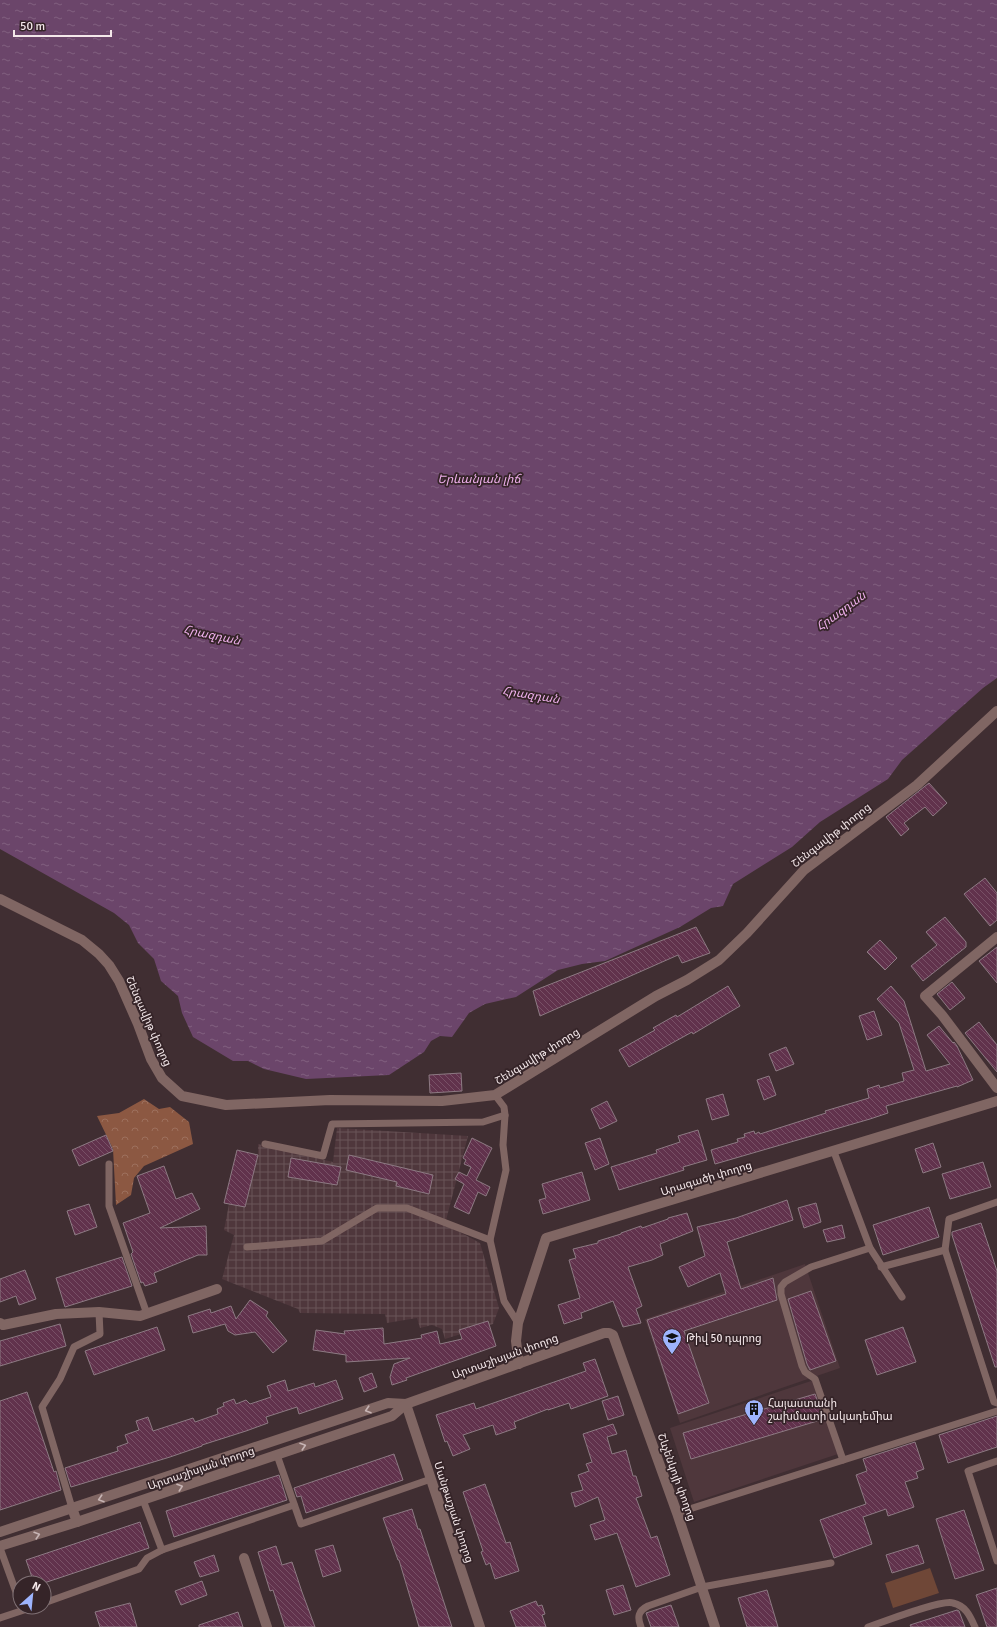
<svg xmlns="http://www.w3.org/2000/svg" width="997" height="1627" font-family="Signika,'Noto Sans Armenian',sans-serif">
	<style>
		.built { fill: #4f373c }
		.industrial { fill: url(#industrial-grid) }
		.forest { fill: url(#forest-crowns) }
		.garden { fill: #6f4737 }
		.water { fill: url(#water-ripples) }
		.building { fill: url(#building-back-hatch); stroke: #8d7a83 }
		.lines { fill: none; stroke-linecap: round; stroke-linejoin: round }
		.service { stroke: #806663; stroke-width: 7 }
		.minor { stroke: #806663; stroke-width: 10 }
		.tertiary { stroke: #806663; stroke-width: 10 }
		.oneway { stroke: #c6b4b4 }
		.labels { text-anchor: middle; stroke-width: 3.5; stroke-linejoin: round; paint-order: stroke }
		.street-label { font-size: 11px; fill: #f4e8ea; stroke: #352428 }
		.poi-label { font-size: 11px; fill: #f4e8ea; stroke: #352428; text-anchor: start }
		.water-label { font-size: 12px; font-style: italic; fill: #eeafeb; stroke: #352428 }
	</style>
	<defs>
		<pattern id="industrial-grid" width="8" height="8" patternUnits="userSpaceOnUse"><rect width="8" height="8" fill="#4f373c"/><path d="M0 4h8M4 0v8" fill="none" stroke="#695458"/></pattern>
		<pattern id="forest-crowns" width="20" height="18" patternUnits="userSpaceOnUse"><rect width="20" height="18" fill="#8c5842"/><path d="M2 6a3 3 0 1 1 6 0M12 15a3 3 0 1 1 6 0" fill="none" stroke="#9d705d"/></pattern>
		<pattern id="water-ripples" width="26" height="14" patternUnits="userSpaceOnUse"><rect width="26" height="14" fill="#6b456a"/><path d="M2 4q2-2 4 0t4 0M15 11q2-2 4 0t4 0" fill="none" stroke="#81607f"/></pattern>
		<pattern id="building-back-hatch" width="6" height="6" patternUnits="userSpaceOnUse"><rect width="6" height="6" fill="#61324c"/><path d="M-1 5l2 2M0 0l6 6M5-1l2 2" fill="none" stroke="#785066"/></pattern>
	</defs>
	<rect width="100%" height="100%" fill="#402e32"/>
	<g class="built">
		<polygon points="805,1264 840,1368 680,1423 645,1319"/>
		<polygon points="814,1380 838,1454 694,1502 670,1428"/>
	</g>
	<polygon class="industrial" points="337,1128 468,1136 445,1224 480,1243 499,1308 493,1324 445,1339 442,1329 432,1325 420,1328 417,1318 387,1323 385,1314 300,1313 298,1309 222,1279 234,1235 224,1230 229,1204 245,1207 258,1155 258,1144 333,1162"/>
	<polygon class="forest" points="144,1099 159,1109 170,1107 189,1122 193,1144 144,1166 134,1178 131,1195 116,1205 113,1149 97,1116 119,1113"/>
	<polygon class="garden" points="930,1568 939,1593 893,1608 885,1583"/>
	<polygon class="water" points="0,0 997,0 997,678 983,688 902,760 888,779 820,822 792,847 733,884 723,906 711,908 680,927 605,961 582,964 558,970 516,997 485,1004 469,1013 452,1037 440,1036 431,1041 424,1052 389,1075 306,1079 264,1069 248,1061 233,1061 193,1037 182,1013 178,996 161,981 154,959 138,943 129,925 114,913 0,849"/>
	<g class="building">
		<polygon points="929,783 947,803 933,816 925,807 904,823 909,829 901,836 886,817"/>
		<polygon points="985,878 997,893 997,920 990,926 964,894"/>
		<polygon points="945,917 966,942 966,947 923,981 911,966 937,945 926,932"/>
		<polygon points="696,927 710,953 682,963 678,955 540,1016 533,991"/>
		<polygon points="880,940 897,958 885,970 867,952"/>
		<polygon points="997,947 997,983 979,961"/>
		<polygon points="952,982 965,998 950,1010 937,994"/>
		<polygon points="728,986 740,1006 693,1034 692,1032 629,1067 619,1050 655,1030 653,1028 676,1015 677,1017"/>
		<polygon points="891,986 904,1001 926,1071 950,1064 927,1035 939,1026 953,1043 954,1042 957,1046 973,1080 957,1087 957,1086 886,1106 888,1113 870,1119 715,1164 711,1150 738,1142 737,1139 745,1137 744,1134 754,1131 755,1134 759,1132 760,1134 826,1113 825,1111 869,1098 867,1089 879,1085 880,1088 904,1081 902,1073 914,1070 899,1023 877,999"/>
		<polygon points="874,1011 882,1035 867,1040 859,1016"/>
		<polygon points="979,1022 997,1045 997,1072 965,1033"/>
		<polygon points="786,1047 794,1064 776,1071 769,1054"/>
		<polygon points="461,1073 462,1091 430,1093 429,1075"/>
		<polygon points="769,1076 776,1095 764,1100 757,1080"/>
		<polygon points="723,1094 729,1115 712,1120 706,1099"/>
		<polygon points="607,1101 617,1121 600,1129 591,1109"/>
		<polygon points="698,1130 707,1160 683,1167 684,1170 619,1190 611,1167 657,1153 656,1150 680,1142 678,1136"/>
		<polygon points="106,1135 113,1151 79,1166 72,1150"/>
		<polygon points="472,1138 492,1148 476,1180 490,1187 486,1196 478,1192 469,1214 454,1207 464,1184 455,1179 459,1172 467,1176 471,1167 464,1164 466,1160 463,1158"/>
		<polygon points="600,1138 609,1164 595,1170 585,1143"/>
		<polygon points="933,1143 941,1167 923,1173 915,1149"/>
		<polygon points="237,1150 258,1155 245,1207 224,1203"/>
		<polygon points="349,1155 433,1175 429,1194 396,1186 397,1182 346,1170"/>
		<polygon points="291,1158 341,1167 337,1185 288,1177"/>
		<polygon points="983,1162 991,1187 950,1199 942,1174"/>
		<polygon points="164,1166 176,1199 192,1193 200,1209 160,1228 206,1226 207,1255 198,1255 154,1273 157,1282 145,1286 143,1282 141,1283 131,1254 133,1252 123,1223 150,1213 137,1176"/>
		<polygon points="582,1172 590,1200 543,1214 539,1200 546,1198 542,1184"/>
		<polygon points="787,1200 793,1220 727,1242 741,1289 773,1278 777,1300 684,1331 709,1403 678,1414 647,1320 726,1294 720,1273 688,1287 679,1267 705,1256 697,1227 736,1218"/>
		<polygon points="816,1203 821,1222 804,1228 798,1208"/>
		<polygon points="89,1204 97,1227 75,1235 67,1211"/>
		<polygon points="929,1207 939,1237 883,1255 873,1225"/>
		<polygon points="687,1213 693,1231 660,1244 663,1255 652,1260 628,1267 642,1306 636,1309 641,1323 623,1327 613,1301 581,1313 582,1318 564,1324 558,1305 580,1298 569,1260 576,1258 573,1249 598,1243 598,1241 621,1234 621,1233 641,1226 642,1228 668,1219 668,1218"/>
		<polygon points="981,1223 997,1271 997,1367 995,1367 952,1235 952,1232"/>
		<polygon points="842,1225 845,1238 827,1242 823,1230"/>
		<polygon points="122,1257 132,1286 65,1307 56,1278"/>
		<polygon points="25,1270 36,1299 19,1305 16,1296 0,1302 0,1279"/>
		<polygon points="811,1291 836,1361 810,1370 807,1364 788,1299"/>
		<polygon points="250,1300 268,1312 266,1316 287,1341 273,1353 255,1332 235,1335 228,1331 225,1324 193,1333 188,1316 210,1309 211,1313 231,1306 236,1319"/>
		<polygon points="488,1321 496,1346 406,1378 407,1380 392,1385 390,1377 394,1364 410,1358 346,1362 346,1355 313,1350 316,1330 345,1334 344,1331 383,1328 384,1344 422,1338 421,1335 437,1331 440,1344 462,1339 459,1330"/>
		<polygon points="60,1324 66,1346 0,1366 0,1341"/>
		<polygon points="157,1327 165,1350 94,1375 85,1351"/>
		<polygon points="903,1327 916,1362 877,1375 865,1340"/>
		<polygon points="595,1359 608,1396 571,1409 569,1403 548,1410 548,1409 514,1422 516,1428 496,1435 493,1425 463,1435 470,1449 453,1456 447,1441 445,1442 436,1415 474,1403 476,1409 586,1371 583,1363"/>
		<polygon points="372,1373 377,1387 364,1392 359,1378"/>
		<polygon points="285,1380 288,1391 314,1383 315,1387 336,1380 343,1399 299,1414 297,1407 266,1417 268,1423 246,1431 202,1445 202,1446 170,1457 71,1487 65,1468 118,1451 117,1447 128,1443 125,1435 139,1430 136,1421 148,1417 153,1431 193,1418 195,1422 218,1414 217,1409 224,1406 223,1403 234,1399 236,1404 246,1400 250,1404 271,1397 267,1386"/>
		<polygon points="27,1392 54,1472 56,1471 61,1490 0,1510 0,1401"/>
		<polygon points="815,1394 824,1419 691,1459 683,1433"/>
		<polygon points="618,1396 624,1415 608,1420 602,1401"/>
		<polygon points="997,1416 997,1447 948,1463 939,1435"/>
		<polygon points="613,1424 617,1434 607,1437 612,1454 626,1450 633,1476 636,1476 642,1496 636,1498 651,1538 657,1536 670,1575 636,1587 617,1533 595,1540 590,1525 605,1520 598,1497 575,1507 571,1493 583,1490 578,1475 589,1471 586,1464 592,1462 583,1434"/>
		<polygon points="915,1442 924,1469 916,1472 918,1478 905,1482 914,1507 888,1516 886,1509 863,1517 872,1544 834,1558 820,1520 866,1504 856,1475 867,1471 863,1459"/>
		<polygon points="394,1454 403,1480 306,1513 301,1496 297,1497 294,1488"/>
		<polygon points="279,1475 287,1500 174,1537 166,1511"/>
		<polygon points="485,1484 506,1543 510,1542 519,1571 495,1579 490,1563 486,1565 481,1552 483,1551 463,1492"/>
		<polygon points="412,1509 418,1529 420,1529 452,1627 419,1627 399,1560 398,1560 383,1518"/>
		<polygon points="964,1510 984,1570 955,1579 936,1519"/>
		<polygon points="140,1522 149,1548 44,1583 34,1583 26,1560"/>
		<polygon points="333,1545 341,1571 323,1577 315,1550"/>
		<polygon points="918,1545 924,1563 892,1573 886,1555"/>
		<polygon points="276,1546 282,1565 292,1562 302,1592 315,1627 285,1627 273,1590 270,1591 258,1552"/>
		<polygon points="214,1555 219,1571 200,1577 194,1562"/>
		<polygon points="202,1581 207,1595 181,1605 175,1591"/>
		<polygon points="623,1585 631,1610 614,1615 606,1590"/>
		<polygon points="997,1588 997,1627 987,1627 976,1595"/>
		<polygon points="767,1590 778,1627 747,1627 738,1598"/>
		<polygon points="536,1601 538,1606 542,1605 545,1614 542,1615 546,1627 516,1627 510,1611"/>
		<polygon points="130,1603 137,1627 100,1627 95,1612"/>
		<polygon points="671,1605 679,1627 651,1627 646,1613"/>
		<polygon points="957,1610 959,1611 965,1627 911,1627 910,1625"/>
		<polygon points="238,1612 243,1627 199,1627 199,1625"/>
	</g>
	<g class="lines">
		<g class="service">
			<polyline points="495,1095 504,1107 505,1115 503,1145 506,1170 490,1240 504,1301 518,1323"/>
			<polyline points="265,1144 323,1156 332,1124 483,1122 505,1115"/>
			<polyline points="834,1152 870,1248 902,1297"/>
			<polyline points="109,1164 109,1206 147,1314"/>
			<polyline points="997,1202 949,1219 945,1250 994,1402 997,1403"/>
			<polyline points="247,1247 322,1241 377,1208 407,1208 490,1240"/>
			<polyline points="881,1267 945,1250"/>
			<polyline points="277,1455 301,1524 431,1479"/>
			<polyline points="843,1460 815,1379 805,1372 802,1366 781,1294 781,1287 785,1282 811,1267 870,1248"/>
			<polyline points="997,1461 968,1471 997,1561"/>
			<polyline points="143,1500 162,1550"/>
			<polyline points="72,1508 42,1407 60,1379 74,1347 100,1334 99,1312"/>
			<polyline points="677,1513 997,1411"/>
			<polyline points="0,1548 20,1603"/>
			<polyline points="44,1603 139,1569 147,1558 162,1550 294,1505"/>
			<polyline points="0,1618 33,1607"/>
			<path d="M641,1627C637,1617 638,1611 648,1606L702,1587L831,1563"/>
			<path d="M868,1627C883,1622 942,1599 953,1603C966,1606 970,1616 975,1627"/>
		</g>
		<g class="minor">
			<polyline points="0,899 82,940 99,954 109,965 119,981 138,1024 151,1059 162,1078 182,1096 226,1105 330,1100 442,1101 495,1095 656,996 687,980 719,960 747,933 804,870 917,785 997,711"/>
			<polyline points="997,937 925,996 942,1015 997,1088"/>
			<polyline points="0,1323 3,1325 56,1314 99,1312 140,1316 217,1289"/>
			<polyline points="72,1508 77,1522"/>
			<polyline points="244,1558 267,1627"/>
		</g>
		<g class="tertiary">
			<polyline points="519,1364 516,1341 518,1323 546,1238 997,1101"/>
			<polyline points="406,1404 480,1627"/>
			<polyline points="0,1532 388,1403 406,1404"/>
			<polyline points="0,1546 77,1522 392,1416 406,1404 604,1333 609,1333 613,1335 677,1513 715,1627"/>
		</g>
	</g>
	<defs><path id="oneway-chevron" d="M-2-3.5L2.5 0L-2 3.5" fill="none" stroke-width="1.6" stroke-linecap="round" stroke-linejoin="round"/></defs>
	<g class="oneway">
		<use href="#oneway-chevron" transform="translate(368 1410) rotate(162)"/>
		<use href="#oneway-chevron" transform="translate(303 1446) rotate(-18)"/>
		<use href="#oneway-chevron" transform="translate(180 1487) rotate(-19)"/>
		<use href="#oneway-chevron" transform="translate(101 1499) rotate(162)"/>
		<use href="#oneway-chevron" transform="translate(37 1535) rotate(-17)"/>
	</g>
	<defs>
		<symbol id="school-pin" viewBox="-11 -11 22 30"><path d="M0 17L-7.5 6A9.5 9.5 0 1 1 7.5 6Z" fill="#9eb4fd" stroke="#352428"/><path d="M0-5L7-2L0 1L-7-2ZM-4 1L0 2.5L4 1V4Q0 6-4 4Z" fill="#111"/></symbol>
		<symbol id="building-pin" viewBox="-11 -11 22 30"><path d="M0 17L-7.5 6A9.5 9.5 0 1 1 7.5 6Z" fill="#9eb4fd" stroke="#352428"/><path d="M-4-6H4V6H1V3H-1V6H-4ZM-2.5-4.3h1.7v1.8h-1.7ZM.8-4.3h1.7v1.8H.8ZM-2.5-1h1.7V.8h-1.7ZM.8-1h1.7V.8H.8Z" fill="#111"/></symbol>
	</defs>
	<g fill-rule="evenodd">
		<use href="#school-pin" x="661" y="1327" width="22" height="30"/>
		<use href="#building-pin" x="743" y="1398" width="22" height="30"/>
	</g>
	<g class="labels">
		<g class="street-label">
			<text transform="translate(831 835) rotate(-38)" y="4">Շենգավիթ փողոց</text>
			<text transform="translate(149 1021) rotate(66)" y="4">Շենգավիթ փողոց</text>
			<text transform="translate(537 1056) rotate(-32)" y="4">Շենգավիթ փողոց</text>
			<text transform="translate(706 1178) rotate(-17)" y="4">Արագածի փողոց</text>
			<text transform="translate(505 1356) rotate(-20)" y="4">Արտաշիսյան փողոց</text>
			<text transform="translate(201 1468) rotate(-19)" y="4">Արտաշիսյան փողոց</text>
			<text transform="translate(677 1477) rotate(70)" y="4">Շևչենկոյի փողոց</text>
			<text transform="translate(454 1512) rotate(72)" y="4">Մանթաշյան փողոց</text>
		</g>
		<g class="poi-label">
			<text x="686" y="1342">Թիվ 50 դպրոց</text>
			<text x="768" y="1407">Հայաստանի<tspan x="768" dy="13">շախմատի ակադեմիա</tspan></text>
		</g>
		<g class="water-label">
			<text x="479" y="483">Երևանյան լիճ</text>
			<text transform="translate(841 611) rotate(-36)" y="4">Հրազդան</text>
			<text transform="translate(212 635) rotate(12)" y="4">Հրազդան</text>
			<text transform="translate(531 695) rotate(9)" y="4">Հրազդան</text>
		</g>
	</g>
	<g transform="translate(32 1595) rotate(27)"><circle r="19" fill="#352428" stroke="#817276"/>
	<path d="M0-3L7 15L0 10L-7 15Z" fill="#9eb4fd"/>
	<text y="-6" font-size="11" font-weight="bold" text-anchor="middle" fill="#f4e8ea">N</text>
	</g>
	<path d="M14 30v6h97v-6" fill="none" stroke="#f4e8ea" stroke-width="2"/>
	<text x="20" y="30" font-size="12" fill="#f4e8ea" stroke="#352428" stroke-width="3" paint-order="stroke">50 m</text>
</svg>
